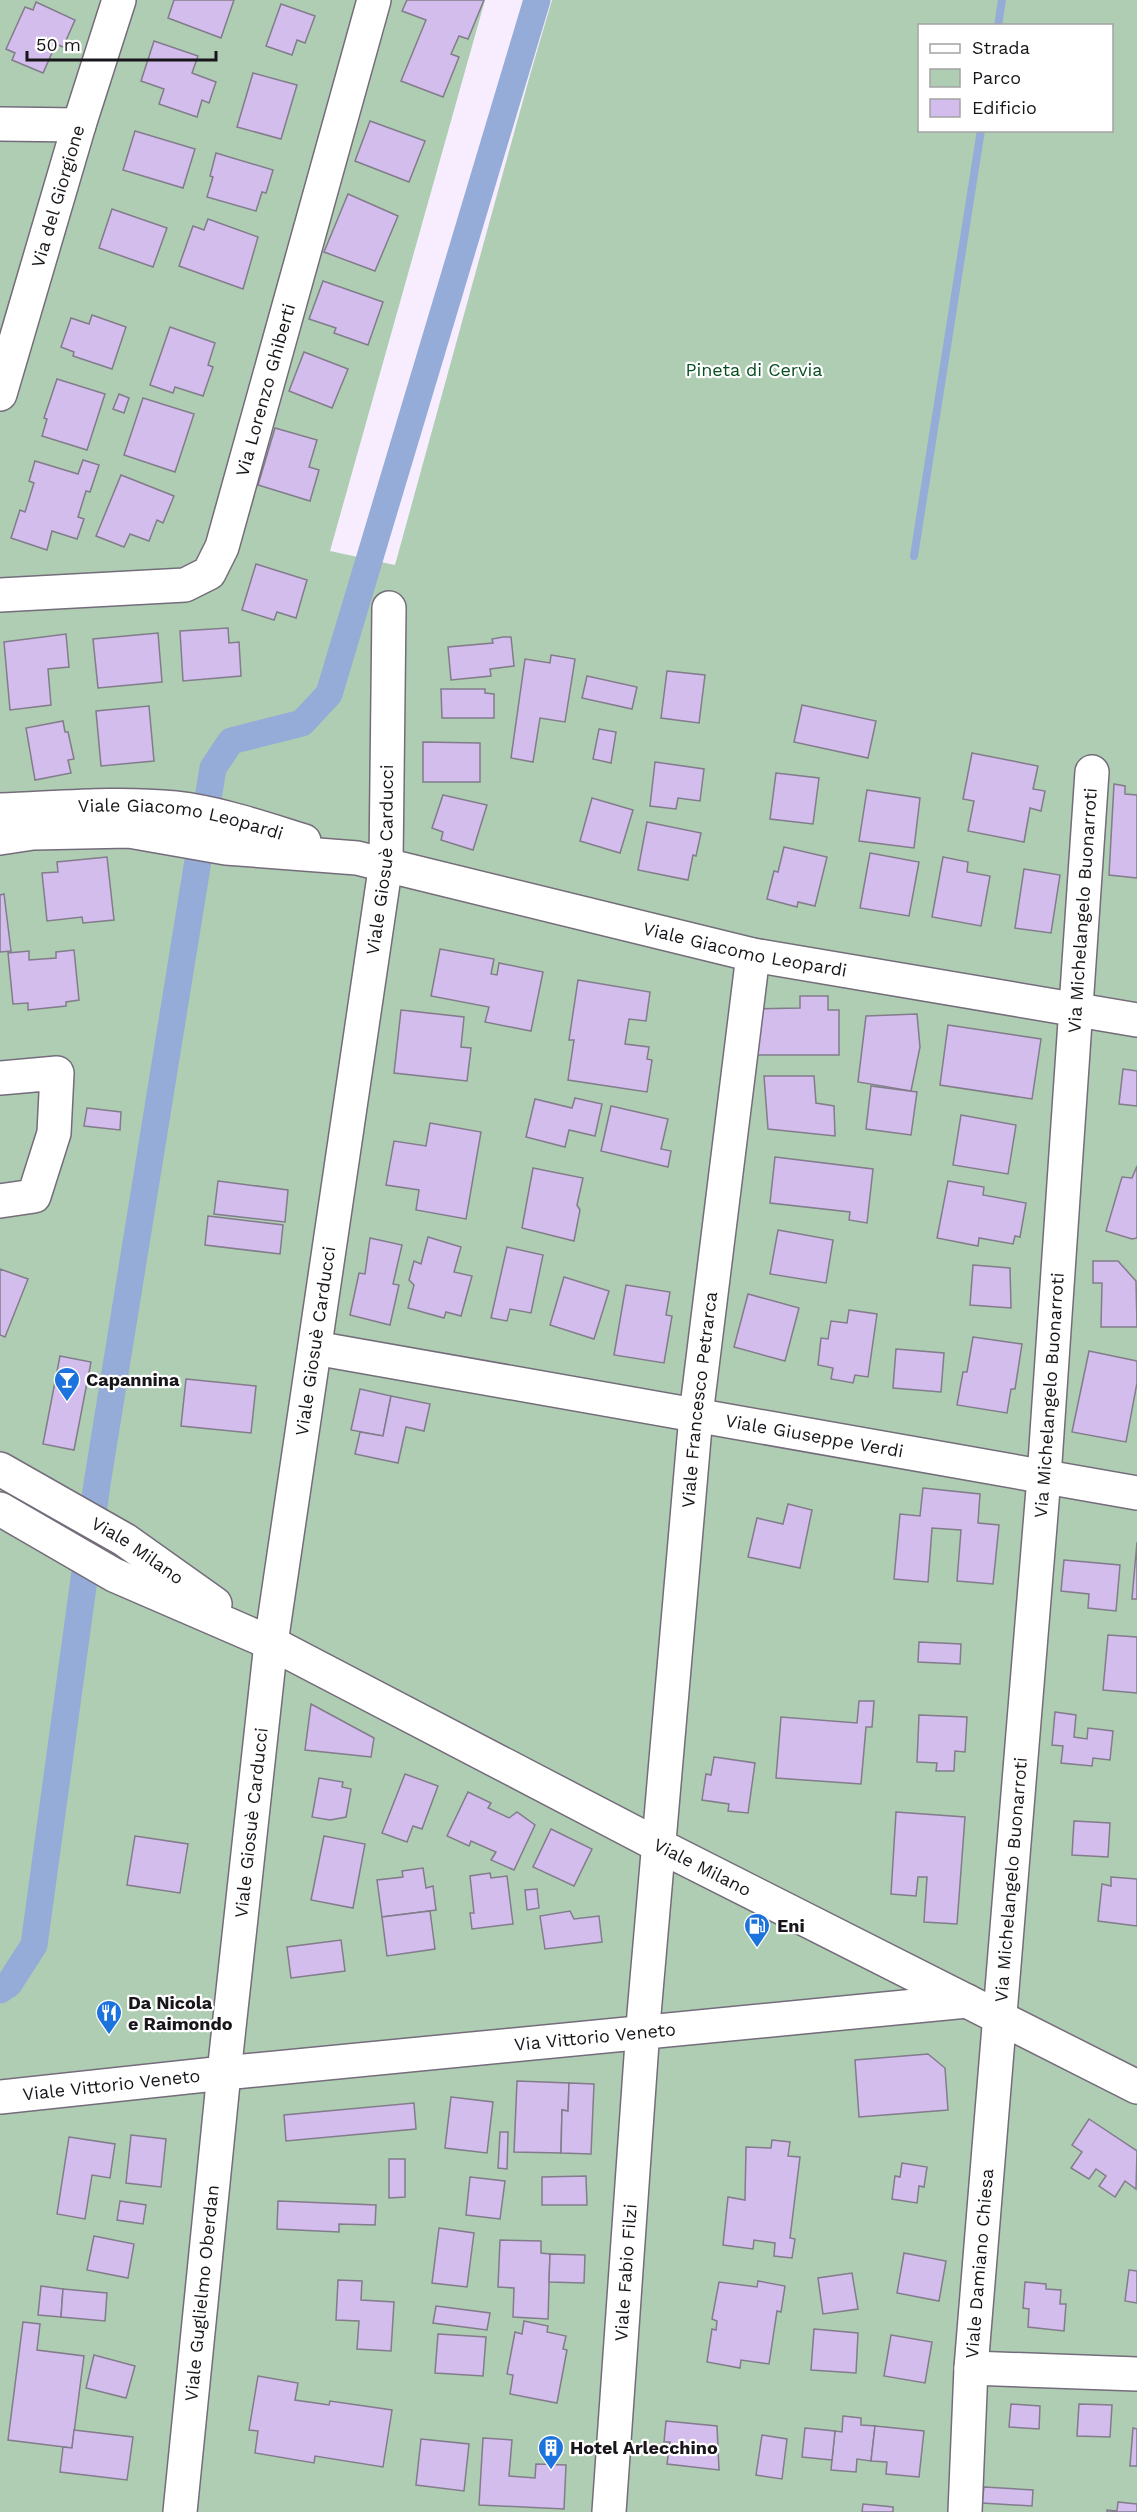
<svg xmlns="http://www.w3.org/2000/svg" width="1137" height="2512" font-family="'Work Sans',sans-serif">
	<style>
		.green { fill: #aecdb3; fill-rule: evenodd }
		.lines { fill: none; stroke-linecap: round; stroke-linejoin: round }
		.stream { stroke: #95abd8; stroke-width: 8 }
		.canal { stroke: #95abd8; stroke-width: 27 }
		.building { fill: #d3bded; stroke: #827c8b; stroke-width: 1.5 }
		.minor-casing { stroke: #746c7a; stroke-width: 36 }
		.minor { stroke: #fff; stroke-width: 33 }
		.labels { text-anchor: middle; stroke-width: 4.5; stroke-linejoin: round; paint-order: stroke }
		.street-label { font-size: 18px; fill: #19161b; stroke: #fff }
		.park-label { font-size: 18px; fill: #074e21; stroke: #fff }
		.poi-label { font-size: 18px; font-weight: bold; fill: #19161b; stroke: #fff; text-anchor: start }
	</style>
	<rect width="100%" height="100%" fill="#f7edfe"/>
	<path class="green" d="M0,0H485L330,551L395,565L530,75L552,0H1137V2512H0ZM920,26H1112V130H920Z"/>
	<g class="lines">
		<g class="stream">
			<polyline points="998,26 1002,0"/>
			<polyline points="914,556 981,130"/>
		</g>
		<polyline class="canal" points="0,1990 9,1984 34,1945 97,1484 213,768 231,741 302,723 329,694 537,0"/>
	</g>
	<g class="building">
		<polygon points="174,0 234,0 221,38 168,18"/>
		<polygon points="407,0 484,0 468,39 459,36 451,54 459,57 443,97 401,81 426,20 402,11"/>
		<polygon points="36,2 75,20 63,47 56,44 43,73 12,60 15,53 6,49 25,7 33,10"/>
		<polygon points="281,4 315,16 305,43 297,40 292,55 266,46"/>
		<polygon points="154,41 198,56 192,73 216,82 209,103 202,100 197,117 159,104 164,89 141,81"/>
		<polygon points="253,73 297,85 281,139 237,127"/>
		<polygon points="370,121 425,141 409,182 355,161"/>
		<polygon points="135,131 195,149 183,188 123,170"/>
		<polygon points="216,153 273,170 266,193 262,192 256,211 207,197 213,177 210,176"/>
		<polygon points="348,194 398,216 375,271 324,252"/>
		<polygon points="112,209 167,228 153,267 99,248"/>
		<polygon points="208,219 258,237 243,289 179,266 193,226 204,230"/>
		<polygon points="323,281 383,302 368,345 334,333 336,328 309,319"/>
		<polygon points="92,315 126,327 112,369 73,356 74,352 61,347 71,318 89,324"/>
		<polygon points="170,327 215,343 208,365 213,367 203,396 175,387 173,393 150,385"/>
		<polygon points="304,352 348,369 332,408 289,391"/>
		<polygon points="57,379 105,394 87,450 42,436 47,419 44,418"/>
		<polygon points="119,394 129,398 124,413 113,409"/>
		<polygon points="143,398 194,414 175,472 124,455"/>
		<polygon points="275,428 317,440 309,467 319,470 310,501 258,485"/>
		<polygon points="83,460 99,465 90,492 86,491 78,517 84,519 77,539 52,531 47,550 11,538 20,510 25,512 34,483 29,481 35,461 78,474"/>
		<polygon points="121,475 174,496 163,523 157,520 149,541 130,534 124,547 96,536"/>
		<polygon points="256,564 307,580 296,618 277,612 274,620 242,610"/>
		<polygon points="228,628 229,643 239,642 241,676 183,681 180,631"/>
		<polygon points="158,633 162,682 98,688 93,639"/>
		<polygon points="66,634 69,667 48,669 51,705 10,710 4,642"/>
		<polygon points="503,637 511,637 514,666 490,669 491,676 451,680 448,647 493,643 492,639"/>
		<polygon points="551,655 575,659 565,722 540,718 533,762 511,758 525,659 550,663"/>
		<polygon points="667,671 705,675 699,723 661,718"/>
		<polygon points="587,676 637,687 632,709 582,698"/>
		<polygon points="441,689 485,689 485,693 494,694 494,718 442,718"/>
		<polygon points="802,705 876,721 868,758 794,742"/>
		<polygon points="149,706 154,761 101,766 96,711"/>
		<polygon points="63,721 65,732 68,732 74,759 68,760 71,773 35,780 26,728"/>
		<polygon points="599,729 616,732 611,763 593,759"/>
		<polygon points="423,742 480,743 480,782 423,782"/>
		<polygon points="972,753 1038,766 1033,789 1045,791 1041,811 1030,808 1024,842 968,831 974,801 963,799"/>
		<polygon points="655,762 704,769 700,801 678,798 676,809 650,806"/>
		<polygon points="776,773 819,778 813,824 770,819"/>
		<polygon points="1114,784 1125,786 1125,794 1137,795 1137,878 1109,875"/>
		<polygon points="867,790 920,798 914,848 859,841"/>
		<polygon points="443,795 487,805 473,850 441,840 443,832 432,828"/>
		<polygon points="592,798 633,810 620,853 580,841"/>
		<polygon points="647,822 701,833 696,856 693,855 688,880 638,870"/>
		<polygon points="784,847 827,857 815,906 798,902 797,907 767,899 774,871 778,872"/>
		<polygon points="870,853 919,862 909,916 860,908"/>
		<polygon points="107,857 114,920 83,923 82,917 47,921 42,873 58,872 57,862"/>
		<polygon points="943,857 968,862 967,872 990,876 981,926 932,917"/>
		<polygon points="1024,869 1060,875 1051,933 1015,928"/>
		<polygon points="4,894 11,951 0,952 0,895"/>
		<polygon points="440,949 494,959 491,974 497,975 499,963 543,972 531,1031 485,1022 489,1007 431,996"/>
		<polygon points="74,950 79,1000 66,1002 66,1006 28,1010 28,1003 13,1004 8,953 29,951 29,960 56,958 56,952"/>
		<polygon points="578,980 650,992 646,1021 629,1019 625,1044 649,1047 647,1059 652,1060 647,1092 568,1080 574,1040 569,1040"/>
		<polygon points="800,996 828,996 828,1010 839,1010 839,1055 754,1055 754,1009 800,1008"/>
		<polygon points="401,1010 464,1017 461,1047 471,1048 467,1081 394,1073"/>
		<polygon points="917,1014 920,1047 911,1091 858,1082 866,1016"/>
		<polygon points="948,1025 1041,1039 1032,1099 940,1085"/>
		<polygon points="1123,1069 1137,1071 1137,1106 1119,1104"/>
		<polygon points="764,1076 814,1076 816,1103 834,1106 835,1136 768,1129"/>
		<polygon points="871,1086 917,1092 911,1135 866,1129"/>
		<polygon points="575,1098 602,1104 595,1136 569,1130 565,1147 526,1137 535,1099 572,1108"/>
		<polygon points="611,1106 668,1119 661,1149 671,1151 668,1167 601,1151"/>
		<polygon points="87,1108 121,1112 120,1130 84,1126"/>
		<polygon points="961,1115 1016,1125 1008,1174 953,1165"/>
		<polygon points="430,1123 481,1132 466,1219 416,1210 419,1190 386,1185 394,1141 426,1146"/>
		<polygon points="775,1157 873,1169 867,1223 849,1220 850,1212 770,1203"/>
		<polygon points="1137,1166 1137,1238 1132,1239 1106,1231 1122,1177 1132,1178"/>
		<polygon points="533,1168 583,1178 577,1205 580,1210 574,1241 522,1228"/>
		<polygon points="218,1181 288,1190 285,1222 214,1214"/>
		<polygon points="948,1181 984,1187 983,1195 1026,1203 1020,1237 1015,1236 1013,1244 979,1238 978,1246 937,1238"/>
		<polygon points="208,1216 283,1225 280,1254 205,1245"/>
		<polygon points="778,1230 833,1240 826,1283 770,1274"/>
		<polygon points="428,1237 461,1247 454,1272 472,1276 461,1316 446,1312 444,1318 408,1308 414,1285 409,1280 414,1261 421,1264"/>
		<polygon points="370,1238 402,1245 393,1284 399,1285 390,1325 350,1315 359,1273 365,1274"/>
		<polygon points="507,1247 543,1255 531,1313 510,1309 507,1321 491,1318"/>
		<polygon points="1093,1261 1118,1261 1136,1281 1137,1327 1101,1327 1102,1283 1093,1283"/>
		<polygon points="973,1265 1010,1268 1011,1308 970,1305"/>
		<polygon points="0,1269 28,1279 5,1337 0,1335"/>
		<polygon points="564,1277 609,1291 594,1339 550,1325"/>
		<polygon points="626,1285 670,1292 666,1315 672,1316 664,1363 614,1355"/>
		<polygon points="748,1294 799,1308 785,1361 734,1347"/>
		<polygon points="849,1310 877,1314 868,1377 855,1375 853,1383 831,1379 833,1368 818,1365 821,1338 828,1339 831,1321 847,1323"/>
		<polygon points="973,1337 1022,1344 1015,1389 1011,1389 1007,1413 957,1405 963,1372 967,1372"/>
		<polygon points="896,1349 944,1353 941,1392 893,1388"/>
		<polygon points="1089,1351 1137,1361 1137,1383 1126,1442 1072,1432"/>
		<polygon points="60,1356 91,1362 74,1450 43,1444"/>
		<polygon points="186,1379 256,1386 251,1433 181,1426"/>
		<polygon points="360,1389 391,1396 383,1436 351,1430"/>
		<polygon points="391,1396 430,1404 424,1431 406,1427 398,1463 355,1454 360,1432 383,1436"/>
		<polygon points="923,1488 980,1494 978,1523 999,1525 993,1584 957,1581 961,1530 932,1528 928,1582 894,1579 900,1514 920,1516"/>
		<polygon points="788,1504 812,1510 800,1568 748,1557 757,1518 783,1524"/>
		<polygon points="1137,1542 1137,1599 1132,1599"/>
		<polygon points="1064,1560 1120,1565 1116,1611 1088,1608 1089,1594 1061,1591"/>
		<polygon points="1108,1635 1137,1637 1137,1693 1103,1690"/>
		<polygon points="919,1642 961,1644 960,1664 918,1662"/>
		<polygon points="859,1701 874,1701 872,1727 866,1727 861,1784 776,1778 781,1717 857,1723"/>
		<polygon points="311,1704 374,1738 371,1757 305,1750"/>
		<polygon points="1055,1712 1076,1715 1074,1737 1087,1739 1088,1728 1113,1731 1110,1760 1093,1758 1092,1766 1061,1763 1063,1746 1052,1745"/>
		<polygon points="919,1715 967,1717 965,1752 955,1751 954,1771 936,1771 937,1763 917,1762"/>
		<polygon points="714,1757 755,1763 748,1813 728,1811 729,1804 702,1800 706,1774 711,1775"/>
		<polygon points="405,1774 438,1786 422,1829 413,1826 407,1842 382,1833"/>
		<polygon points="319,1778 343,1782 342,1787 351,1789 346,1817 330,1820 312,1817"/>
		<polygon points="468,1792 491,1803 488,1808 509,1818 517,1812 535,1825 514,1870 491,1860 496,1852 471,1841 469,1846 447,1836"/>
		<polygon points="896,1812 965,1817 957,1924 924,1922 927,1877 918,1877 916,1896 891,1894"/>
		<polygon points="1074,1821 1110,1823 1108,1857 1072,1855"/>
		<polygon points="551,1829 592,1849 574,1886 533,1867"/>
		<polygon points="135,1836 188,1844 180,1893 127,1885"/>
		<polygon points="324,1836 365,1844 353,1908 311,1900"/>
		<polygon points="423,1868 426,1888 433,1886 436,1910 382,1917 377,1880 403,1877 402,1871"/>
		<polygon points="490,1873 491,1878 507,1876 513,1924 472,1929 470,1913 474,1913 470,1876"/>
		<polygon points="1111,1877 1137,1879 1137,1926 1098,1921 1102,1884 1111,1886"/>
		<polygon points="537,1889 539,1908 527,1910 525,1890"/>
		<polygon points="430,1911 435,1949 387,1956 382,1917"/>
		<polygon points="570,1911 574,1919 599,1916 602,1942 545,1949 540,1916"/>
		<polygon points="341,1940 345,1971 291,1978 287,1947"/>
		<polygon points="928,2054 945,2068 948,2110 859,2117 855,2060"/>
		<polygon points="517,2081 569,2083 568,2111 562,2110 561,2153 514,2152"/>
		<polygon points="569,2083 594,2084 591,2154 561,2153 562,2110 568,2111"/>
		<polygon points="451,2097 493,2102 487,2153 445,2148"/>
		<polygon points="414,2103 416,2129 286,2141 284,2115"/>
		<polygon points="1089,2119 1137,2151 1136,2189 1125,2181 1115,2197 1099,2186 1106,2176 1096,2169 1089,2179 1071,2168 1082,2152 1072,2145"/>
		<polygon points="500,2132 508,2132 507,2169 498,2168"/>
		<polygon points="131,2135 166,2139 161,2187 126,2183"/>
		<polygon points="69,2137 115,2144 110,2178 92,2175 85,2219 57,2214"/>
		<polygon points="772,2140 790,2142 788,2156 800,2157 790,2238 795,2239 792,2258 774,2256 775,2243 754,2240 753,2249 723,2245 728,2197 745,2200 746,2147 771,2148"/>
		<polygon points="389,2159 405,2159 405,2197 389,2198"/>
		<polygon points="902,2163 927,2167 924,2187 919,2186 917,2203 892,2199 895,2176 900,2177"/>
		<polygon points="586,2176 587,2205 542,2205 542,2177"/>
		<polygon points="470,2177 505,2181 500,2219 466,2215"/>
		<polygon points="120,2201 146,2205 143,2224 117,2220"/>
		<polygon points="278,2201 376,2205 375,2225 339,2224 339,2232 277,2229"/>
		<polygon points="439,2228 474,2233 467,2287 432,2283"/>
		<polygon points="94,2236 134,2244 128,2278 87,2270"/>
		<polygon points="500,2240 541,2241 541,2253 550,2254 548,2319 513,2317 514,2288 498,2287"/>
		<polygon points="904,2253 946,2261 939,2301 897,2293"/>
		<polygon points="550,2254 585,2255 584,2283 549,2282"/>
		<polygon points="1129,2270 1137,2271 1137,2303 1125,2301"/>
		<polygon points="852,2273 858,2309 823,2314 818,2278"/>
		<polygon points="338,2280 362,2281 361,2300 394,2302 391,2351 357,2349 359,2321 336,2320"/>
		<polygon points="758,2281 785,2286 781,2312 777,2311 769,2364 741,2360 740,2368 707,2362 712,2329 716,2330 717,2321 712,2319 719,2282 757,2287"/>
		<polygon points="1025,2282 1046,2284 1046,2289 1061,2290 1060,2304 1066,2304 1064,2331 1028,2327 1029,2309 1023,2308"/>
		<polygon points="41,2286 63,2289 61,2317 38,2315"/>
		<polygon points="63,2289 107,2293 105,2321 61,2317"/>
		<polygon points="436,2306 490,2313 487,2330 433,2323"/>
		<polygon points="524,2321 548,2326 547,2332 566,2336 563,2349 567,2350 557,2403 510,2394 513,2375 507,2374 515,2332 522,2334"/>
		<polygon points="23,2322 40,2324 37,2350 84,2356 72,2448 8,2440"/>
		<polygon points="814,2329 858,2333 856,2373 811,2370"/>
		<polygon points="438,2334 486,2337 483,2376 435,2373"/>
		<polygon points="891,2335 932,2342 925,2383 884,2376"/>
		<polygon points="94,2355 135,2366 126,2398 86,2388"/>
		<polygon points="258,2376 298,2383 295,2400 329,2405 330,2401 392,2410 383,2467 315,2456 314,2463 255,2453 258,2431 249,2430"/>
		<polygon points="1011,2404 1040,2406 1039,2429 1009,2427"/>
		<polygon points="1079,2404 1112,2405 1110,2437 1077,2436"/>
		<polygon points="843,2416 861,2418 861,2425 875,2426 871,2461 857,2459 856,2472 831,2470 835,2431 842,2432"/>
		<polygon points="666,2421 717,2426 719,2470 667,2464 670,2442 664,2442"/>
		<polygon points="875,2426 924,2431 919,2477 886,2474 887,2462 871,2461"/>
		<polygon points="805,2428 835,2431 832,2460 802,2457"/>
		<polygon points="1133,2428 1137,2429 1137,2466 1130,2466"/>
		<polygon points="74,2430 133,2437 127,2480 60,2472 63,2447 72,2448"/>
		<polygon points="762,2435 787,2439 782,2479 756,2475"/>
		<polygon points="483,2438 512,2440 509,2476 535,2478 536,2464 566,2465 564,2509 479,2505"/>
		<polygon points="421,2439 469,2444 464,2491 416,2485"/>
		<polygon points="984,2487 1033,2490 1032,2506 982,2503"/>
		<polygon points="1118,2502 1137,2504 1137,2512 1107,2512 1107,2510 1117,2511"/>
		<polygon points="863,2504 893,2507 893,2512 862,2512"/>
	</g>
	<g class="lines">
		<defs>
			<g id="minor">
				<polyline points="0,124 79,125"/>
				<path id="s1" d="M0,394L79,125L119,0"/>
				<path id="s2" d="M0,595L185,585L209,573L222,547L374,0"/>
				<path id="s3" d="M0,810C58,808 117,802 175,808C219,813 262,828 304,841"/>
				<path id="s4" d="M0,838L33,833L129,831L226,848L357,858L753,955L1137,1020"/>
				<polyline points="0,1078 57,1073 54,1133 34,1196 0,1201"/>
				<path id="s5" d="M315,1348L1137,1493"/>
				<path id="s6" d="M0,1469L125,1540L215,1604"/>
				<path id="s7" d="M0,1509L114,1575L271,1643L658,1845L1137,2087"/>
				<path id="s8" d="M0,2097L224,2073L967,2001"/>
				<polyline points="971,2368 1137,2374"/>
				<path id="s9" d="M180,2512L224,2073L271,1643L386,863L389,608"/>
				<path id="s10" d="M609,2512L644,2014L696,1415L753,955"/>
				<path id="s11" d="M965,2512L971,2368L1044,1477L1092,772"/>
			</g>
		</defs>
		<use href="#minor" class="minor-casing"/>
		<use href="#minor" class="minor"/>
	</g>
	<defs>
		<symbol id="bar-pin" viewBox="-11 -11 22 30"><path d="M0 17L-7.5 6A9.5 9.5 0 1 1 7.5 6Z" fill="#1d73dd" stroke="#fff"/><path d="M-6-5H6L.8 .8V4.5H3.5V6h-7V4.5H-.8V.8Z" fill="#fff"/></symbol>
		<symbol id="fuel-pin" viewBox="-11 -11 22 30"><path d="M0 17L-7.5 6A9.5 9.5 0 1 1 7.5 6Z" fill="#1d73dd" stroke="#fff"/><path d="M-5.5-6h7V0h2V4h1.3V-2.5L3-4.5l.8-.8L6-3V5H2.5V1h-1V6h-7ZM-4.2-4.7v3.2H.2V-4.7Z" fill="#fff"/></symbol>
		<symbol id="restaurant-pin" viewBox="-11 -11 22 30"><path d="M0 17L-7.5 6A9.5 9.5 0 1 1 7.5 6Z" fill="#1d73dd" stroke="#fff"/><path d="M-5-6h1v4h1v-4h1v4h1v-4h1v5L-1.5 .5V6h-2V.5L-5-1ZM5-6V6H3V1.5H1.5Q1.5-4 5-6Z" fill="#fff"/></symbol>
		<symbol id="building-pin" viewBox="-11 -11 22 30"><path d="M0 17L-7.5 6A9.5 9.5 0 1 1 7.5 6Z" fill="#1d73dd" stroke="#fff"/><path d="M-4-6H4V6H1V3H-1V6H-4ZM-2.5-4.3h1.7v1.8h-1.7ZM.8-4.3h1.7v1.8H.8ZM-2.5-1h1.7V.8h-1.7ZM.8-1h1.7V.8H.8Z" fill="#fff"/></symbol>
	</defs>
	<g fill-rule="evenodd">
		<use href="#bar-pin" x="52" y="1365" width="30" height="40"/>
		<use href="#fuel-pin" x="742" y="1911" width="30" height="40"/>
		<use href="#restaurant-pin" x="94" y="1998" width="30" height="40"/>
		<use href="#building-pin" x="536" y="2433" width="30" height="40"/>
	</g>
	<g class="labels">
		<g class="street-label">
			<text dy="6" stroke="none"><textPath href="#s1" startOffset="206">Via del Giorgione</textPath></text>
			<text dy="6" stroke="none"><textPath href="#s2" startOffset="404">Via Lorenzo Ghiberti</textPath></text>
			<text dy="6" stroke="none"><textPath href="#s3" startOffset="182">Viale Giacomo Leopardi</textPath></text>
			<text dy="6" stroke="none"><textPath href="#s9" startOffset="1665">Viale Giosuè Carducci</textPath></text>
			<text dy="6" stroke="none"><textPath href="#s11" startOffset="1606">Via Michelangelo Buonarroti</textPath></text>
			<text dy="6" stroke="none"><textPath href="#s4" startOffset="758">Viale Giacomo Leopardi</textPath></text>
			<text dy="6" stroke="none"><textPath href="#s9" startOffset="1179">Viale Giosuè Carducci</textPath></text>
			<text dy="6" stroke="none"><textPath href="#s11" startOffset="1120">Via Michelangelo Buonarroti</textPath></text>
			<text dy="6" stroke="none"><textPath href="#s10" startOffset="1116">Viale Francesco Petrarca</textPath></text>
			<text dy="6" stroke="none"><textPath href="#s5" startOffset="507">Viale Giuseppe Verdi</textPath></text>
			<text dy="6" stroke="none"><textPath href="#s6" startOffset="160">Viale Milano</textPath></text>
			<text dy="6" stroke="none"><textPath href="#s9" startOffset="693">Viale Giosuè Carducci</textPath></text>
			<text dy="6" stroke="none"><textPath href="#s7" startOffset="789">Viale Milano</textPath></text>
			<text dy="6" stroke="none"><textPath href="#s11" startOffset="634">Via Michelangelo Buonarroti</textPath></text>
			<text dy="6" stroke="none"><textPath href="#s8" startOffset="598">Via Vittorio Veneto</textPath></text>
			<text dy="6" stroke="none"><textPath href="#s8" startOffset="112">Viale Vittorio Veneto</textPath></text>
			<text dy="6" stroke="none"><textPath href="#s11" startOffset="249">Viale Damiano Chiesa</textPath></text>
			<text dy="6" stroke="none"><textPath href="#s10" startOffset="240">Viale Fabio Filzi</textPath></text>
			<text dy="6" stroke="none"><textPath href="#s9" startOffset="220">Viale Guglielmo Oberdan</textPath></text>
		</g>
		<g class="park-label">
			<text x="754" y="376">Pineta di Cervia</text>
		</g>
		<g class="poi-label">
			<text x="86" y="1386">Capannina</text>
			<text x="777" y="1932">Eni</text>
			<text x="128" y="2009">Da Nicola<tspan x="128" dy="21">e Raimondo</tspan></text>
			<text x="570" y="2454">Hotel Arlecchino</text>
		</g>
	</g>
	<rect x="918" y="24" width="195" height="108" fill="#ffffff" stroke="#a3a2a4" stroke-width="1.5"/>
	<rect x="930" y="44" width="30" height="9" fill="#ffffff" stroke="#a3a2a4" stroke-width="1.5"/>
	<text x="972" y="54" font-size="18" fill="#19161b">Strada</text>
	<rect x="930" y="69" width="30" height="18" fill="#aecdb3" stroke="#a3a2a4" stroke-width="1.5"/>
	<text x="972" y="84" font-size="18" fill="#19161b">Parco</text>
	<rect x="930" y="99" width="30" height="18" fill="#d3bded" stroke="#a3a2a4" stroke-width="1.5"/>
	<text x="972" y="114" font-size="18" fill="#19161b">Edificio</text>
	<path d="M27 51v9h189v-9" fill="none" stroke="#19161b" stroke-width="3"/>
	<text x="36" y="51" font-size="18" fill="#19161b" stroke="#ffffff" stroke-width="4.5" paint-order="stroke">50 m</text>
</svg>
